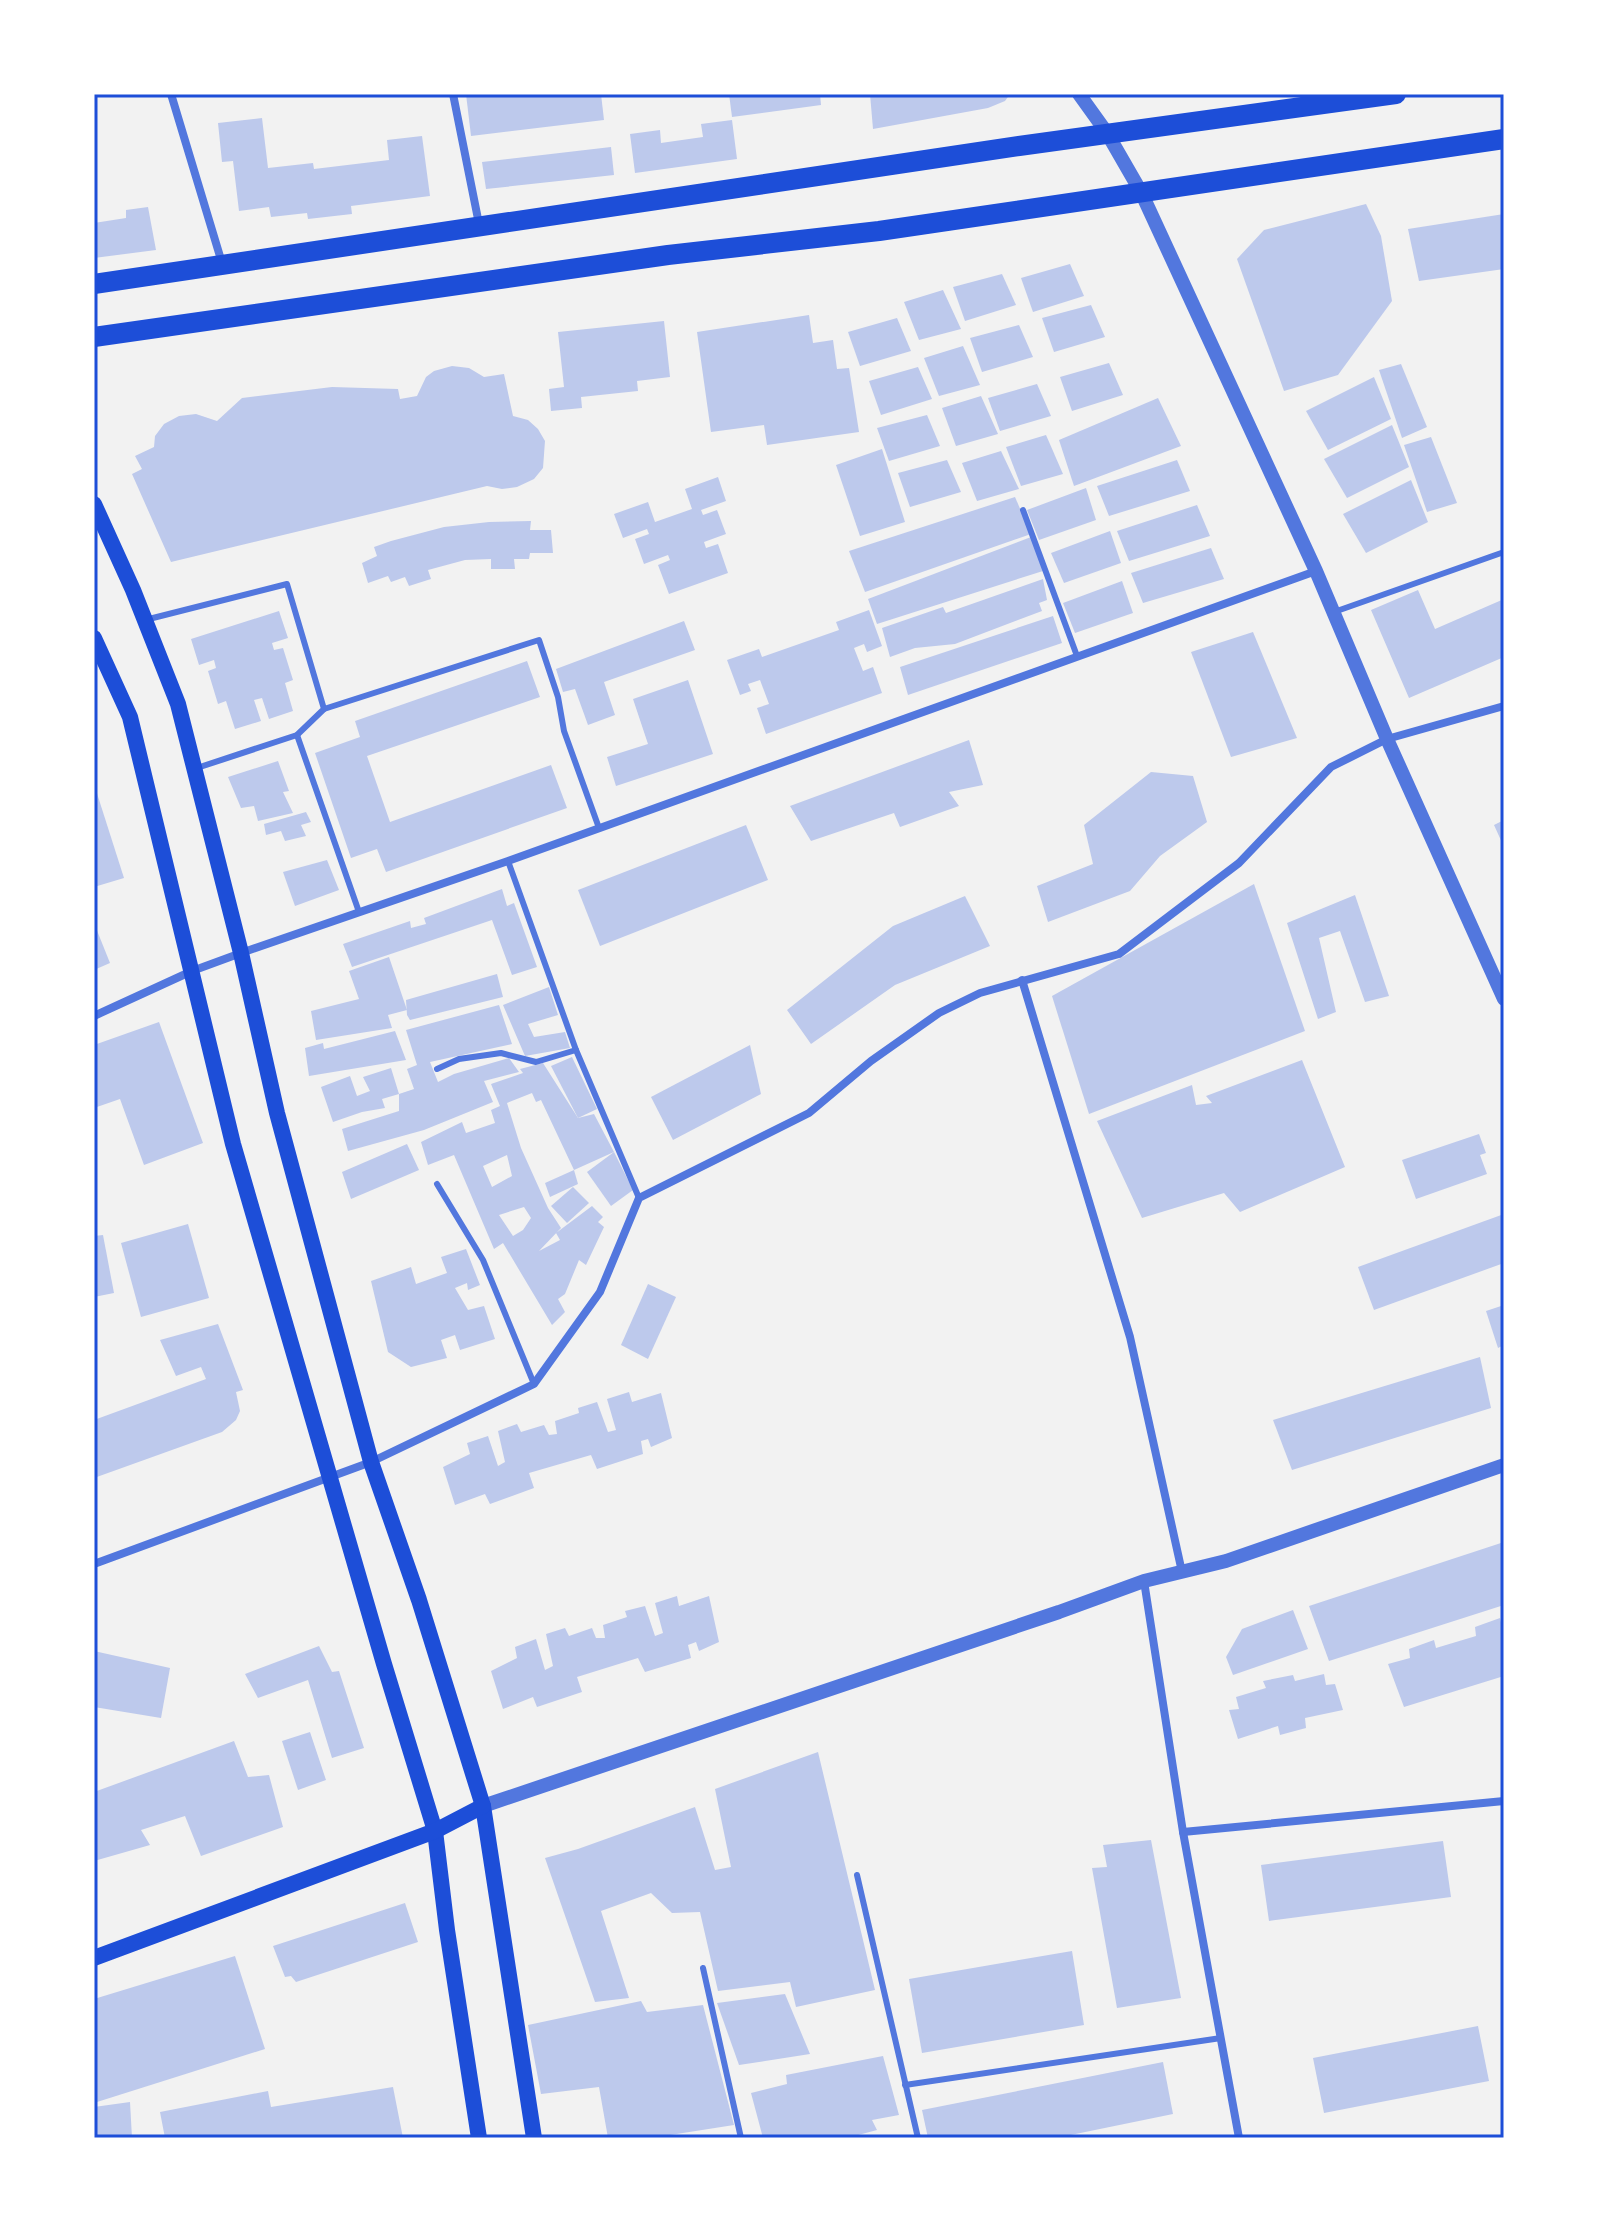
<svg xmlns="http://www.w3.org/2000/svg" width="1598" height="2232" font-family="'Exo 2',sans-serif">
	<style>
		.building { fill: #bdc9ec; fill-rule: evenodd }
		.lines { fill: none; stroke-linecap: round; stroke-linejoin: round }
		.service { stroke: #5277de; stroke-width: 6 }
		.minor { stroke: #5277de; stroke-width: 8 }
		.tertiary { stroke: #5277de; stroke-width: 14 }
		.secondary { stroke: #1d4ed8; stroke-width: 16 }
		.primary { stroke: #1d4ed8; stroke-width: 20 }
		.neatline { fill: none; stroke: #1d4ed8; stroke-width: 3 }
	</style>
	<rect width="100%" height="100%" fill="#f2f2f2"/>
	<g class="building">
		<polygon points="466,94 601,94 604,120 471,136"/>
		<polygon points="729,94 820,94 821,105 732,117"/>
		<polygon points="870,94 1010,94 1005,101 988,108 873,129"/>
		<polygon points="262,118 268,168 313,163 314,169 389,160 387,140 422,136 430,196 351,206 352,214 308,219 307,213 271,217 269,207 239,211 233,161 222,162 218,123"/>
		<polygon points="732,120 737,159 635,173 630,134 660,130 661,143 703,137 701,124"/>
		<polygon points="611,147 614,175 486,189 482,162"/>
		<polygon points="1366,204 1381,236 1392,301 1338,375 1284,391 1237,259 1264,230"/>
		<polygon points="148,207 156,250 94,258 94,223 126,218 126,210"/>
		<polygon points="1504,214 1504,269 1419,281 1408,229"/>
		<polygon points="1070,264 1084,296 1033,312 1021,278"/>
		<polygon points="1002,274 1016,305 965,321 953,287"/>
		<polygon points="943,290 961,329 919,340 904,302"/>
		<polygon points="1091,305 1105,337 1054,352 1042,318"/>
		<polygon points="809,315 813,343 833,340 837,369 849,368 859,432 767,445 764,425 711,432 697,332"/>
		<polygon points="897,318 911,351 860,366 848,332"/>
		<polygon points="664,321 670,377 637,381 638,391 581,397 582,408 551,411 549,389 564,387 558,332"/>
		<polygon points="1019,325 1033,357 982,372 970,338"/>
		<polygon points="963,346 980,385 939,396 924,358"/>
		<polygon points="1109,363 1123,395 1072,411 1060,377"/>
		<polygon points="1401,364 1427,427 1402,438 1379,370"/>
		<polygon points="452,366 469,368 484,377 504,374 513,416 528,420 538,429 545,441 543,468 534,479 517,487 502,489 487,486 171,562 132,474 142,469 135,456 154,447 155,436 164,424 179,416 196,414 217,421 242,398 332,387 398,389 400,399 417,396 426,377 434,371"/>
		<polygon points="918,367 932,399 881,415 869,381"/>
		<polygon points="1374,377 1391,419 1328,450 1306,411"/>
		<polygon points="1037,384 1051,416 1000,431 988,398"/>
		<polygon points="981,396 998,434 956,446 942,408"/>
		<polygon points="1158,398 1181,446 1074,486 1059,440"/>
		<polygon points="927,415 940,446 889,461 877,428"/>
		<polygon points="1392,425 1409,467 1347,498 1324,459"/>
		<polygon points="1046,435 1063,474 1021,486 1006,447"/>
		<polygon points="1431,437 1457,503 1427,512 1404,445"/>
		<polygon points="882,449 905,522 860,536 836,465"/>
		<polygon points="1001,451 1019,489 977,501 962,463"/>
		<polygon points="947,460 961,492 910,507 898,473"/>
		<polygon points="1177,460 1190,491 1109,516 1097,486"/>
		<polygon points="718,477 726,501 701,510 703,515 717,510 726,534 704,542 706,548 718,544 728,573 669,594 658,565 670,560 668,555 644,564 635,539 649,534 647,529 623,538 614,514 648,502 655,522 692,509 685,489"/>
		<polygon points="1411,480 1428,522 1366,553 1343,514"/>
		<polygon points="1086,488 1096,520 1039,540 1027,510"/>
		<polygon points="1015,497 1031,534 865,592 849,551"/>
		<polygon points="1197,505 1210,536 1129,561 1117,531"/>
		<polygon points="531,521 530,530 551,530 553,553 530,553 529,559 514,559 515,569 491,569 491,559 465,560 428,570 431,579 409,586 405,577 391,582 388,576 368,583 362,563 377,556 374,547 391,541 444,527 489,522"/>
		<polygon points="1110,531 1121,563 1064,583 1051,553"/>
		<polygon points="1031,537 1043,571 877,624 868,599"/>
		<polygon points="1211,548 1224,579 1143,603 1131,573"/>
		<polygon points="1043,579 1047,600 1039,603 1042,611 955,644 915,648 890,657 882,628 943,607 946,613"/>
		<polygon points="1122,581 1133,613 1075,633 1063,603"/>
		<polygon points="1418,590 1435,629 1504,599 1504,657 1409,698 1371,610"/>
		<polygon points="869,610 882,646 867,652 864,644 854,648 863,671 873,667 882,693 766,734 757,708 769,704 760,680 748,684 751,691 740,695 727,660 759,649 762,657 839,630 836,622"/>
		<polygon points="279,611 288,638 272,643 274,650 283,648 293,680 285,683 293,711 269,719 262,698 254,700 261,721 235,729 226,701 218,704 208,671 216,668 214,660 199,665 191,639"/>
		<polygon points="1053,616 1062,643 908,695 900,667"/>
		<polygon points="684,621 695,650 604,682 615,715 588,725 575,689 563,692 556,669"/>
		<polygon points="1253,632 1297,738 1231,757 1191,652"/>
		<polygon points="527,661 540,697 367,756 390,822 551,765 567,808 386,872 377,849 351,858 315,753 360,737 355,721"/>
		<polygon points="688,680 713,754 616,786 607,757 648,744 633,699"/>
		<polygon points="969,740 983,785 949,792 959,806 900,827 894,813 811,841 790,806"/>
		<polygon points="278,761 289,791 283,792 293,813 258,821 254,806 241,808 228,777"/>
		<polygon points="1151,772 1193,776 1207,822 1160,856 1130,891 1048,922 1037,886 1093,864 1084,825"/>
		<polygon points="94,784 124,878 94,887"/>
		<polygon points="306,812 311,822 301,825 306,836 285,841 281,831 266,835 264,824"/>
		<polygon points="1504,820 1504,847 1494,825"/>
		<polygon points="746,825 768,880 600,946 578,890"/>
		<polygon points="327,860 339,890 295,906 283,872"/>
		<polygon points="1254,884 1305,1031 1089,1114 1052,996"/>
		<polygon points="502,889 507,906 514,903 537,967 512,975 492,920 352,967 343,944 410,921 411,928 426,924 424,918"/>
		<polygon points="1355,895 1389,996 1365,1002 1340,931 1319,938 1336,1012 1318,1019 1287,923"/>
		<polygon points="965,896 990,946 895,985 811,1044 787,1010 893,926"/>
		<polygon points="94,923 110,963 94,970"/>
		<polygon points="389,957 407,1010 388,1015 392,1028 316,1040 311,1011 359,999 349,971"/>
		<polygon points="497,974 503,997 410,1020 407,1015 406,1000"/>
		<polygon points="549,987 558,1015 528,1024 534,1037 565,1032 570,1048 525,1056 503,1005"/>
		<polygon points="499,1005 512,1044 430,1062 438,1082 454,1074 509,1058 519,1072 484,1081 493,1102 424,1130 348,1151 342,1129 399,1111 399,1094 414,1089 407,1069 417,1065 406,1030"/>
		<polygon points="159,1022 203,1143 144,1165 120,1099 94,1108 94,1045"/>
		<polygon points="395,1031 406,1060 309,1076 305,1048 323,1043 324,1049"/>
		<polygon points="750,1045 761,1094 673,1140 651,1097"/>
		<polygon points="572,1057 597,1109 578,1118 551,1066"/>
		<polygon points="1302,1060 1345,1167 1240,1212 1224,1193 1142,1218 1097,1121 1192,1085 1196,1105 1212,1103 1206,1096"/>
		<path d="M543,1063L578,1118L594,1114L614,1152L574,1170L541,1100L536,1102L532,1093L507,1103L521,1148L548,1208L561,1228L539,1251L560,1240L556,1233L592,1206L603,1217L598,1222L604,1227L586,1265L579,1260L565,1294L558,1299L565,1312L552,1325L503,1243L494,1249L454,1155L428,1165L421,1142L462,1122L466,1133L495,1123L491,1110L500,1106L491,1084L523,1073L520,1069ZM507,1155L512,1176L492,1187L483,1166ZM524,1207L531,1218L523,1230L513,1236L499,1215Z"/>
		<polygon points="391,1068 399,1094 382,1099 385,1108 362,1112 333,1122 321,1087 350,1076 357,1096 370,1091 363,1077"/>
		<polygon points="1479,1134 1486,1153 1480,1155 1487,1174 1416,1199 1402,1160"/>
		<polygon points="407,1144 419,1170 351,1199 342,1172"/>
		<polygon points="614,1152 633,1190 611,1206 587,1172"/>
		<polygon points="574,1170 578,1184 550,1197 545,1183"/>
		<polygon points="573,1187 589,1203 567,1223 551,1206"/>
		<polygon points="1504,1214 1504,1263 1374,1310 1358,1267"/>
		<polygon points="188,1224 209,1298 141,1317 121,1243"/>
		<polygon points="103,1235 114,1293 94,1297 94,1236"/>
		<polygon points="466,1249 480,1285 468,1290 467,1283 455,1288 468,1310 484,1306 495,1339 460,1350 455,1335 441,1340 447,1358 411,1367 388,1352 371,1281 411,1267 416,1284 447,1273 441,1257"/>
		<polygon points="648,1284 676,1297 648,1359 621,1345"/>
		<polygon points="1504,1305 1504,1345 1498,1348 1486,1311"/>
		<polygon points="218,1324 243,1390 236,1392 240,1411 236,1420 222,1432 94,1478 94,1420 206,1379 201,1367 176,1376 160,1340"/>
		<polygon points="1480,1357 1491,1408 1292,1470 1273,1420"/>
		<polygon points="629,1392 632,1402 661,1393 672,1438 651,1447 648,1439 641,1441 643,1454 597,1469 591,1455 529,1473 534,1488 490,1504 485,1494 455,1505 443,1467 470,1454 467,1443 488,1436 498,1466 505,1462 498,1431 517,1424 521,1432 544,1425 549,1435 557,1434 555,1421 579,1413 578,1408 597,1402 608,1432 616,1430 607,1399"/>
		<polygon points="1504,1542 1504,1605 1329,1661 1309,1606"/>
		<polygon points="677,1596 679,1606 709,1596 719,1642 699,1651 696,1642 688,1645 691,1658 645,1672 638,1658 577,1677 582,1692 537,1707 533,1697 503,1709 491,1671 517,1658 515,1647 536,1639 545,1670 553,1666 546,1634 565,1628 569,1636 592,1628 596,1638 605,1638 603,1625 627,1617 625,1611 645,1606 655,1636 663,1633 655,1603"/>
		<polygon points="1293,1610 1308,1649 1233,1675 1226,1657 1242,1629"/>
		<polygon points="1500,1618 1502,1627 1504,1626 1504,1676 1404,1707 1388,1664 1410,1658 1409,1649 1434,1640 1436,1648 1476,1636 1475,1627"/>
		<polygon points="319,1646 332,1672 339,1671 364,1748 332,1758 308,1680 258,1698 245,1674"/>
		<polygon points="94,1651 170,1668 161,1718 94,1707"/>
		<polygon points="1324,1674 1326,1685 1335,1684 1343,1710 1305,1718 1306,1728 1280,1735 1278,1726 1238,1739 1229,1710 1239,1709 1236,1697 1266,1688 1263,1681 1293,1675 1295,1681"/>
		<polygon points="310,1732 326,1780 298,1790 282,1741"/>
		<polygon points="234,1741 248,1777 269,1775 283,1827 201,1856 185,1816 141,1830 150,1845 94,1861 94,1792"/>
		<polygon points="818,1752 875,1990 796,2007 790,1982 718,1991 700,1912 672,1913 651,1893 601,1911 629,1998 595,2002 545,1858 578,1849 695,1807 715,1870 731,1867 715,1789"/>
		<polygon points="1151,1840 1181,1998 1117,2008 1092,1868 1107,1867 1103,1845"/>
		<polygon points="1443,1841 1451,1897 1269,1921 1261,1865"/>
		<polygon points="405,1903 418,1942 296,1982 291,1976 285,1977 273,1946"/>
		<polygon points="1072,1951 1084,2025 922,2053 909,1979"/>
		<polygon points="235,1956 265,2049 97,2102 94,2095 94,1999"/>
		<polygon points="785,1994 810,2054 739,2065 717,2003"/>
		<polygon points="641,2001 647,2012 703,2005 734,2125 651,2138 608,2138 599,2087 541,2094 528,2025"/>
		<polygon points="1478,2026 1489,2081 1324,2113 1313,2058"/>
		<polygon points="883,2056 899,2115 872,2120 877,2130 847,2138 763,2138 751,2093 787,2084 786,2075"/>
		<polygon points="1163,2062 1173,2114 1056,2138 928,2138 922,2110"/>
		<polygon points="393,2087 403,2138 165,2138 160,2112 268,2091 271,2107"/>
		<polygon points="130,2102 132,2138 94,2138 94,2107"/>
	</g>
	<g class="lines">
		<g class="service">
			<polyline points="1023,510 1077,656"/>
			<polyline points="1334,612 1504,552"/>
			<polyline points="145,620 287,584 324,709 297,735 197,768"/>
			<polyline points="324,709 539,640 558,697 564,731 599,828"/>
			<polyline points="297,735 359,912"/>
			<polyline points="508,861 576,1050 639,1198"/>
			<polyline points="437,1069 459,1059 501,1053 536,1062 576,1050"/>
			<polyline points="437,1184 483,1260 534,1384"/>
			<polyline points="857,1875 918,2138"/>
			<polyline points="703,1968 741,2138"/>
			<polyline points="905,2085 1221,2038"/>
		</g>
		<g class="minor">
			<polyline points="171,94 222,263"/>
			<polyline points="453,94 479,224"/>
			<polyline points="1022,980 1130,1337 1182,1572"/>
			<polyline points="94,1016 192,971 241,953 508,861 1316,571"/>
			<polyline points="94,1564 371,1462 534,1384 600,1292 639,1198 809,1113 871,1061 939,1013 980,993 1119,954 1239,863 1331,767 1387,739 1504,706"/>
			<polyline points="1144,1581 1183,1832 1239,2138"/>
			<polyline points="1183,1832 1504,1801"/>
		</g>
		<g class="tertiary">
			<polyline points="1079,94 1107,133 1141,192 1316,571 1387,739 1504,999"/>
			<polyline points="483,1806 1059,1612 1144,1581 1226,1561 1504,1465"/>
		</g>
		<g class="secondary">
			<polyline points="94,504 133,590 178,704 241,953 277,1113 371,1462 419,1600 483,1806 534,2138"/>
			<polyline points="94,638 130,717 233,1144 384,1664 435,1831 447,1930 479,2138"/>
			<polyline points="94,1958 435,1831 483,1806"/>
		</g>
		<g class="primary">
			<polyline points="94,284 1019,146 1396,94"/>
			<polyline points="94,337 668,255 879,231 1504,139"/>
		</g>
	</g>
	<rect width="1598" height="2232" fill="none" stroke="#ffffff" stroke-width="192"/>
	<rect x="96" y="96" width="1406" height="2040" class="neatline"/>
</svg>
